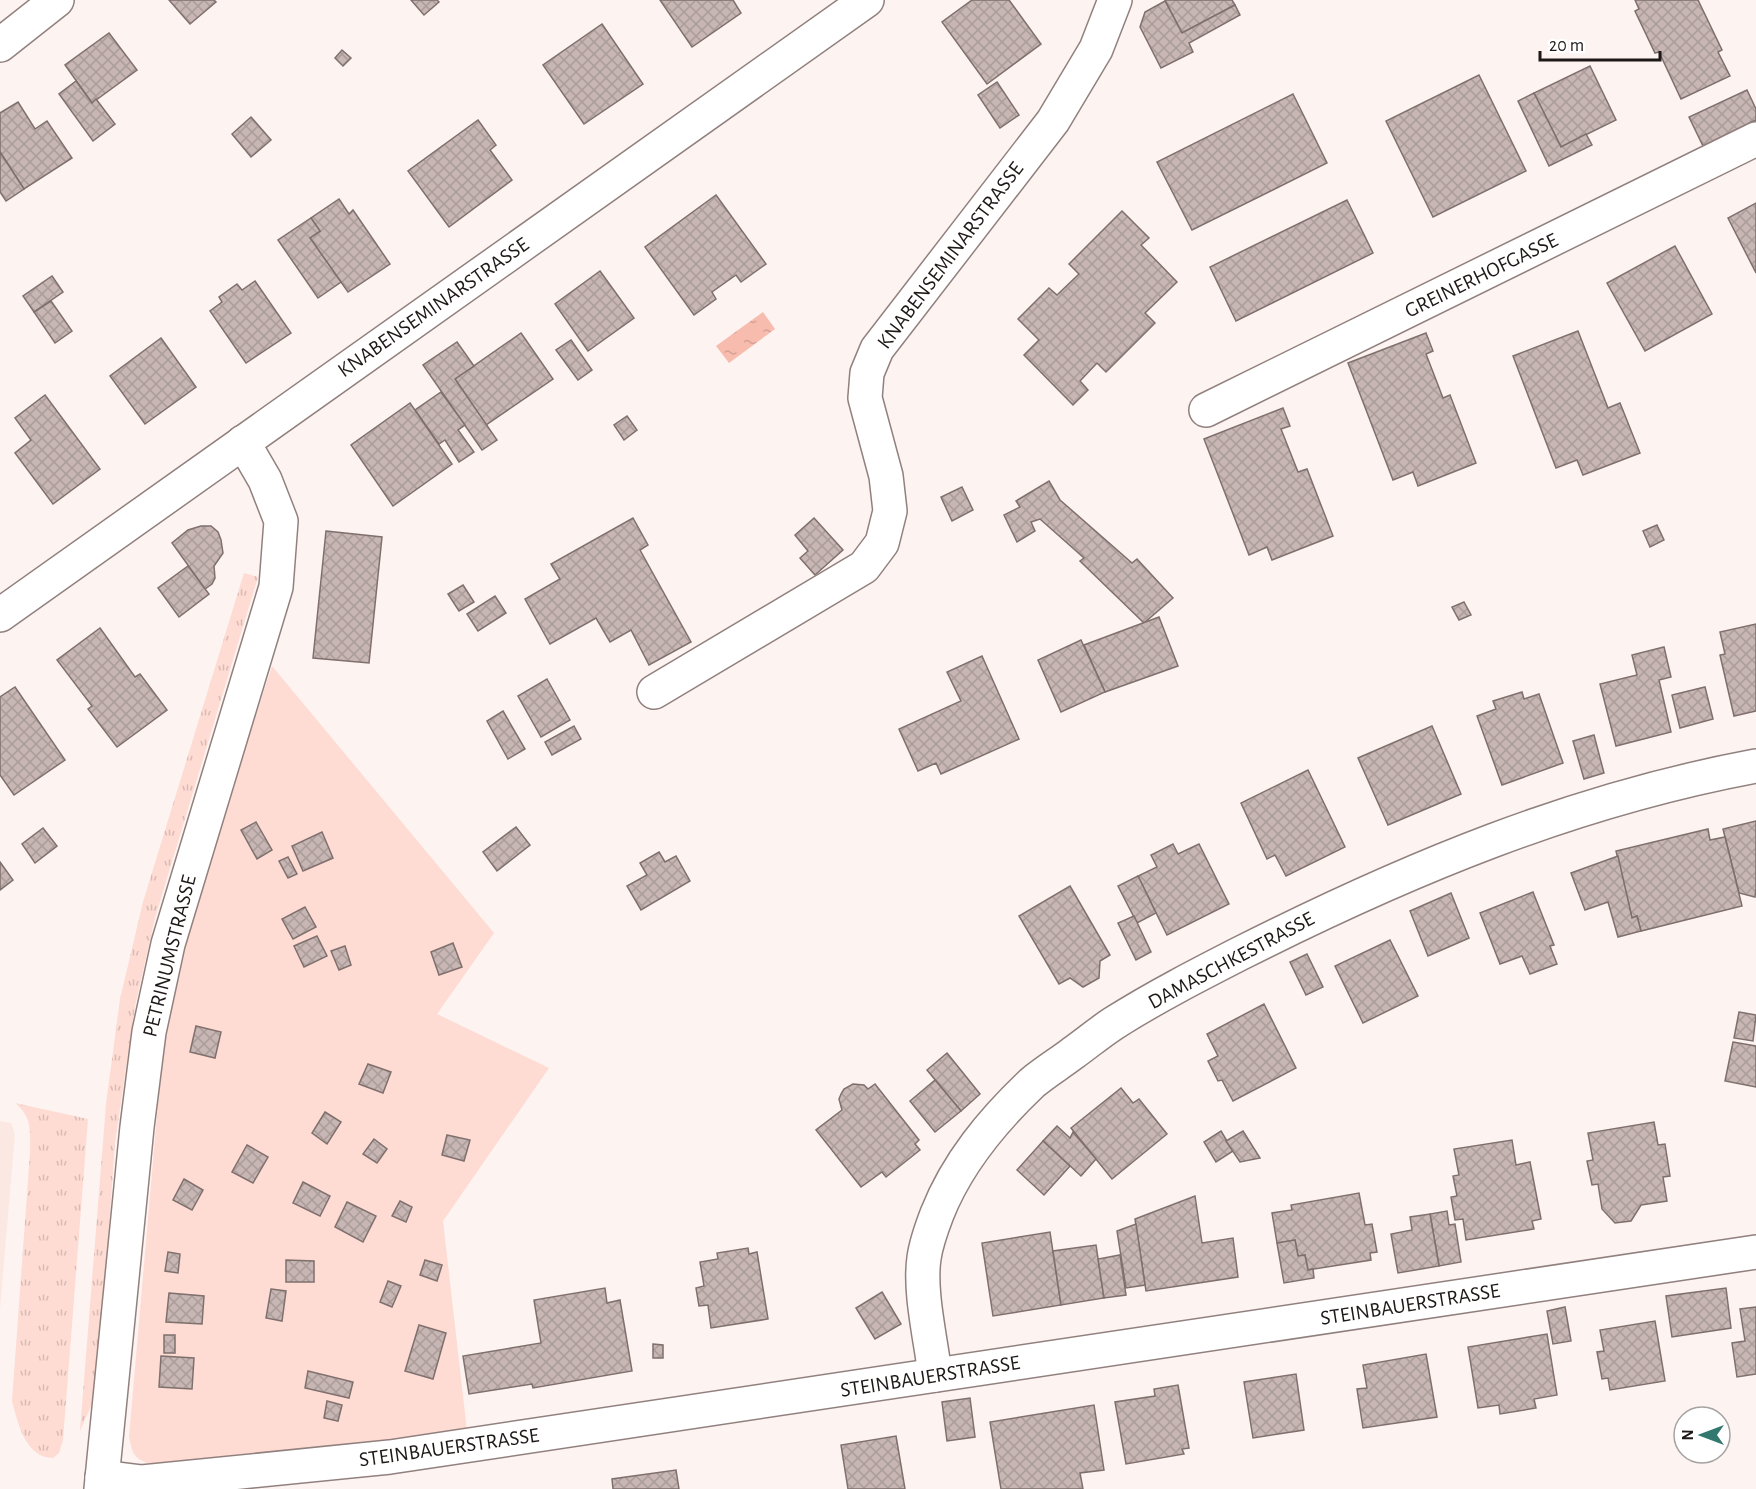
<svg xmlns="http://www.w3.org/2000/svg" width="1756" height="1489" font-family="'Alegreya Sans',sans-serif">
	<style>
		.built { fill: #fce8e3 }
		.grass { fill: url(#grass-tufts) }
		.garden { fill: #fedbd3 }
		.water { fill: url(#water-ripples) }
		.building { fill: url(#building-cross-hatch); stroke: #7f706d; stroke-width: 1.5 }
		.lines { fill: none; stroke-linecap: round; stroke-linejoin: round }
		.minor-casing { stroke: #91817e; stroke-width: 36 }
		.tertiary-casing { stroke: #91817e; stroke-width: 36 }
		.minor { stroke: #fff; stroke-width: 33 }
		.tertiary { stroke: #fff; stroke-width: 33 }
		.labels { text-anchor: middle; stroke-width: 4.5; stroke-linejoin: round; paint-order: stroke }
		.street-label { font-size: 21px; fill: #1e1817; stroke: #fff }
	</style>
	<defs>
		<pattern id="grass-tufts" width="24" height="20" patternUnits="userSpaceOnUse" patternTransform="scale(1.5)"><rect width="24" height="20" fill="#fedbd3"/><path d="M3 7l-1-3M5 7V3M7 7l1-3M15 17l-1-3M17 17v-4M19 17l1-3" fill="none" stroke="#d9bbb4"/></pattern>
		<pattern id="water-ripples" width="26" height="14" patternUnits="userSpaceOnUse" patternTransform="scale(1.5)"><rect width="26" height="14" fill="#f7bcae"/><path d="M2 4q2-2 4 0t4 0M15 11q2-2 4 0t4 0" fill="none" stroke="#d3a195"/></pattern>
		<pattern id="building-cross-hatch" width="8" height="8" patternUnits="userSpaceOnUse" patternTransform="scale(1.5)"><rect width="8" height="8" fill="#c7b6b3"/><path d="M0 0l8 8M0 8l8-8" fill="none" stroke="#aa9c99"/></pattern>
	</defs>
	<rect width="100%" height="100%" fill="#fdf3f1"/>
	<polygon class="built" points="0,1121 11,1123 15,1134 0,1309"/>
	<g class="grass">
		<polygon points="244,573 258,577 155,918 135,1006 115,1143 103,1309 92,1404 80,1431 106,1104 120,999 143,902"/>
		<path d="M15,1103L88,1119L63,1440L59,1453L53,1458C26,1458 18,1424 12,1401L30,1153C30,1131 33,1118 15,1103Z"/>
	</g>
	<path class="garden" d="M272,666L494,933L437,1014L549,1068L443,1221L467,1431L180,1465C165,1465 140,1467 133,1452C131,1447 130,1441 129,1437L162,1058L178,970L219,829Z"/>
	<polygon class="water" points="763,312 775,329 729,363 716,346"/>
	<g class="building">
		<polygon points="169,0 214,0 216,2 190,24"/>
		<polygon points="411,0 437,0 439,2 424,15"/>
		<polygon points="660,0 733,0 741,13 692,47"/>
		<polygon points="972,0 1009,0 1041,44 987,84 942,22"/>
		<polygon points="1165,0 1232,0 1235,5 1182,33"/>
		<polygon points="1635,0 1698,0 1722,50 1718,52 1730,76 1681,99 1659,52 1655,53 1635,11 1639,9"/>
		<polygon points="1165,1 1182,33 1235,5 1240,15 1189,43 1193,52 1161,68 1140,27 1145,12"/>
		<polygon points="602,24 643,84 584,124 543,65"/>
		<polygon points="109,33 137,70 92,103 65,65"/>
		<polygon points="342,50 351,58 343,66 335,58"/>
		<polygon points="1590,66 1616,120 1561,147 1534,93"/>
		<polygon points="1479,75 1526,171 1433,217 1386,121"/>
		<polygon points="76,81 92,103 96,99 115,124 93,141 59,94"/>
		<polygon points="997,82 1019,115 1000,128 978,95"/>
		<polygon points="1747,90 1756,109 1756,120 1703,146 1689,117"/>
		<polygon points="1534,93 1561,147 1586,134 1592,145 1549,166 1518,101"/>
		<polygon points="1293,94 1327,163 1192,230 1157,162"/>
		<polygon points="18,102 35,129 47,121 72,158 24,189 0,152 0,113"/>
		<polygon points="251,117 271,140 251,157 232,134"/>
		<polygon points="478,120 496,145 490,150 512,180 449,227 408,171"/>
		<polygon points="0,152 24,189 6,201 0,192"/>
		<polygon points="716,195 766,264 741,282 736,275 712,292 716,299 694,315 645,247"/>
		<polygon points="339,199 349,214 353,210 390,264 348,292 310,238 320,231 311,218"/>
		<polygon points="1347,200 1373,253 1236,321 1210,267"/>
		<polygon points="1756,203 1756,273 1728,218"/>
		<polygon points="1122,211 1149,238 1141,245 1177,282 1145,313 1155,323 1106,372 1097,363 1080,381 1088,390 1073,405 1024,355 1039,340 1018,319 1049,288 1057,295 1079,274 1069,264"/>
		<polygon points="311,218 320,231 310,238 341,282 318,298 278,240"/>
		<polygon points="1675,246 1712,314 1645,351 1607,283"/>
		<polygon points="600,271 634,318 588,351 555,304"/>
		<polygon points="52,276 63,292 34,312 23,296"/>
		<polygon points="255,281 291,333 246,363 210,311 222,302 219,297 237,284 242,290"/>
		<polygon points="51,301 72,331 55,343 34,312"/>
		<polygon points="1578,331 1608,408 1620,403 1640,453 1583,475 1577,460 1556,468 1513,356"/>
		<polygon points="521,333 553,379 486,425 455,379"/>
		<polygon points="1426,333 1433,351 1426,354 1443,398 1450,395 1476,463 1418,486 1413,472 1393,480 1348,363"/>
		<polygon points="161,338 196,387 145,424 110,376"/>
		<polygon points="571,340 592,370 578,380 556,350"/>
		<polygon points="457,342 474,366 455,379 497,440 482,450 423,365"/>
		<polygon points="441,392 465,425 458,430 474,452 459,462 445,440 439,444 415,410"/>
		<polygon points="45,395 100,469 53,504 15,453 31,440 15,418"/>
		<polygon points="410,403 452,464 393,506 351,445"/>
		<polygon points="1283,408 1290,426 1281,429 1298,472 1307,469 1333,536 1272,560 1267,547 1249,555 1204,439"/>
		<polygon points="627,416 637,430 624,440 614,425"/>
		<polygon points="1049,481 1060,500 1132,563 1137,559 1173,598 1144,623 1080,561 1084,558 1040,519 1031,522 1035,531 1017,542 1004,515 1020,507 1016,501"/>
		<polygon points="962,487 973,510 952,521 941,497"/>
		<polygon points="633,518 648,545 640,550 691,642 649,665 631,630 610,642 596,618 550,644 525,599 560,579 551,564"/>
		<polygon points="814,518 843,550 815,575 800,558 808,551 795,535"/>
		<polygon points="1657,525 1664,540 1650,547 1643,531"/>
		<polygon points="201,526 211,526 218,532 221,540 223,553 214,566 215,578 212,584 205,589 172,543 188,530"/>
		<polygon points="326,531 382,537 369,663 313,658"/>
		<polygon points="188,566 209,594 179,617 158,588"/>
		<polygon points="463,585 474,602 459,611 448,594"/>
		<polygon points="495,596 506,613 478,631 467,614"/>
		<polygon points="1464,602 1471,615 1459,620 1452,607"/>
		<polygon points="1159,617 1178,666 1105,692 1084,645"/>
		<polygon points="1756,624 1756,711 1734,716 1720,655 1725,654 1720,632"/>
		<polygon points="100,628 135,677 140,674 167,710 117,747 88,709 92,706 57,660"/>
		<polygon points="1081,640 1105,692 1061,712 1038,660"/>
		<polygon points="1664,647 1671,677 1659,680 1671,732 1616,746 1600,684 1637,675 1632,655"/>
		<polygon points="982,656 1019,739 941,774 936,763 918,771 899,729 961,701 947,672"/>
		<polygon points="547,679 570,720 541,737 518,696"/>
		<polygon points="15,687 65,760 14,795 0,775 0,697"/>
		<polygon points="1705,687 1713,719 1680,728 1672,695"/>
		<polygon points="1522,692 1524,699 1539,694 1563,763 1502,785 1477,716 1496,709 1493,701"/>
		<polygon points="503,711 525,749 508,759 487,721"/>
		<polygon points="574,726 581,739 552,755 545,742"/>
		<polygon points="1432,726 1461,794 1388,825 1358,758"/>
		<polygon points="1594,735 1604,773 1584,779 1573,741"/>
		<polygon points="1308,770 1345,847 1286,876 1275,855 1267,859 1241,803"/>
		<polygon points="1756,821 1756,888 1755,897 1739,893 1723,829"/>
		<polygon points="256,822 272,850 257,859 241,830"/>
		<polygon points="516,827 530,845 497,871 483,852"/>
		<polygon points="43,828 57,846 35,863 22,844"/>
		<polygon points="1708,829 1710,840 1725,837 1742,906 1641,931 1637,916 1632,918 1616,851"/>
		<polygon points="322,832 333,858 303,871 292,846"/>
		<polygon points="1173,844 1178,854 1199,844 1229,904 1167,935 1138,876 1157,867 1151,855"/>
		<polygon points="659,852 665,862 676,856 690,881 641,910 627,886 647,875 640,863"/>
		<polygon points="1618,856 1632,918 1637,916 1641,931 1618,937 1608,902 1585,910 1571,873"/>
		<polygon points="288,857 297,874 288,878 279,861"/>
		<polygon points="0,862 13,880 0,890"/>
		<polygon points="1138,876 1156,913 1137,923 1118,886"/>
		<polygon points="1070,886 1110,955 1100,961 1099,978 1083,987 1070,978 1059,984 1019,916"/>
		<polygon points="1533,892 1554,945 1550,946 1557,964 1530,974 1522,956 1500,964 1480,913"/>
		<polygon points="1451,893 1469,938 1428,956 1410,911"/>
		<polygon points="305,907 316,927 293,939 282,919"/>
		<polygon points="1134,916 1151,952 1136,960 1118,923"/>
		<polygon points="317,936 327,956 304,967 294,946"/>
		<polygon points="1390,940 1418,996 1363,1023 1335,966"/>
		<polygon points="453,943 462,967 439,975 431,952"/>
		<polygon points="345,946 351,965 339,970 331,951"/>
		<polygon points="1307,954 1323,987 1306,995 1290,962"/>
		<polygon points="1264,1004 1296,1068 1233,1101 1222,1080 1218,1081 1208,1061 1218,1056 1207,1034"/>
		<polygon points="1739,1012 1756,1015 1753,1041 1734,1038"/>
		<polygon points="196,1026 221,1032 215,1058 190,1052"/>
		<polygon points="1733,1042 1756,1046 1756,1087 1725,1081"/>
		<polygon points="947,1053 980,1094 961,1111 927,1070"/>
		<polygon points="368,1064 391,1072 383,1093 359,1084"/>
		<polygon points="935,1080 961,1111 935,1132 910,1101"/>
		<polygon points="853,1084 864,1085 868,1089 875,1084 919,1140 915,1144 920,1150 886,1177 882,1172 861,1187 816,1130 842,1110 839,1099 841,1094 844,1089"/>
		<polygon points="1121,1088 1133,1103 1139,1099 1167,1134 1112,1179 1071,1128"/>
		<polygon points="325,1112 341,1122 327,1144 312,1133"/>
		<polygon points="1654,1122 1658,1145 1665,1144 1670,1176 1663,1177 1667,1201 1641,1205 1631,1221 1615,1223 1602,1209 1598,1184 1592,1185 1587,1161 1593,1160 1588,1133"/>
		<polygon points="1057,1126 1070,1138 1073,1132 1096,1159 1081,1176 1043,1141"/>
		<polygon points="1221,1131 1233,1151 1216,1162 1204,1142"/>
		<polygon points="1243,1131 1260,1158 1240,1162 1226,1141"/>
		<polygon points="447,1135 470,1140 464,1161 442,1155"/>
		<polygon points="374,1139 387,1149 377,1163 363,1154"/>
		<polygon points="1512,1140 1516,1165 1530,1162 1541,1219 1532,1221 1534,1229 1466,1240 1463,1219 1455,1220 1451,1197 1457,1196 1453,1176 1459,1175 1454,1149"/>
		<polygon points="1043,1141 1070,1166 1044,1195 1017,1170"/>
		<polygon points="247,1145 268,1157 253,1183 232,1172"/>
		<polygon points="184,1179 203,1190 192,1210 173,1200"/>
		<polygon points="303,1182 330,1196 320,1216 293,1203"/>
		<polygon points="1359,1193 1365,1225 1372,1224 1377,1252 1370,1253 1371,1260 1308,1270 1305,1255 1298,1256 1295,1240 1277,1243 1272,1213 1292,1210 1291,1205"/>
		<polygon points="1195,1196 1202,1243 1233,1238 1238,1277 1146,1291 1135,1219"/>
		<polygon points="400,1201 412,1207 406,1222 392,1216"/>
		<polygon points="347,1202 376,1216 363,1242 335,1227"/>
		<polygon points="1447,1211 1449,1225 1455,1224 1461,1262 1439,1266 1430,1214"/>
		<polygon points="1430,1214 1439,1266 1398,1273 1391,1234 1412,1230 1410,1217"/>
		<polygon points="1136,1224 1145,1285 1126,1288 1117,1231"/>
		<polygon points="1050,1232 1061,1305 993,1316 982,1243"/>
		<polygon points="1295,1240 1298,1256 1305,1255 1308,1270 1313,1269 1314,1278 1284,1283 1277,1243"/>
		<polygon points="1096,1245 1104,1298 1061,1305 1053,1251"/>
		<polygon points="748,1248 749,1254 757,1252 768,1319 711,1328 708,1305 699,1306 696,1288 704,1286 700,1262 718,1259 717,1253"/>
		<polygon points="168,1252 180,1254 178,1273 165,1271"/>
		<polygon points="1120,1255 1126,1295 1104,1298 1098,1259"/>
		<polygon points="286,1260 314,1261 314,1282 286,1282"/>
		<polygon points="425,1260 442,1265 437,1281 420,1275"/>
		<polygon points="388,1281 401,1286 392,1307 380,1302"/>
		<polygon points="605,1288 607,1303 620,1300 632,1371 533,1388 532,1384 469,1394 463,1356 541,1343 534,1300"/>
		<polygon points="1726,1288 1731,1328 1672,1337 1666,1296"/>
		<polygon points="271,1289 286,1291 282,1321 266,1318"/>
		<polygon points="882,1292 901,1324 875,1339 856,1308"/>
		<polygon points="169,1293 204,1296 202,1324 166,1322"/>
		<polygon points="1565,1307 1571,1341 1553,1344 1547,1311"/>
		<polygon points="1756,1307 1756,1374 1737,1377 1732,1343 1745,1341 1740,1309"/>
		<polygon points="1655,1321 1665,1381 1610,1390 1608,1378 1602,1379 1597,1352 1604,1351 1600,1330"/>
		<polygon points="419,1325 446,1333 433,1379 405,1371"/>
		<polygon points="1547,1334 1557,1395 1534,1399 1536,1408 1500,1414 1499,1405 1478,1408 1468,1347"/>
		<rect x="164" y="1335" width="11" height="18"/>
		<polygon points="653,1344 663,1345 663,1358 653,1358"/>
		<polygon points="1426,1354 1437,1417 1363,1428 1357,1389 1367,1388 1363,1365"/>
		<polygon points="161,1356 194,1358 192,1389 159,1387"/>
		<polygon points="308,1371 353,1382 349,1398 305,1388"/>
		<polygon points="1296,1374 1304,1430 1253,1438 1244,1382"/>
		<polygon points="1178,1385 1189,1448 1182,1449 1184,1454 1126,1464 1115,1402 1155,1396 1154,1389"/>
		<polygon points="970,1398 975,1437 947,1441 942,1402"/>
		<polygon points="327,1401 342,1405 338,1421 324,1418"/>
		<polygon points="1094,1405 1104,1470 1080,1473 1083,1489 1001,1489 990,1422"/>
		<polygon points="896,1436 905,1489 848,1489 841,1445"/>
		<polygon points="676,1470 679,1489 613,1489 612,1479"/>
	</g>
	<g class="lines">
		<defs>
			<g id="minor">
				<polyline points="0,45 57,0"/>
				<polyline points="1206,410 1756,139"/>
				<polyline points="654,692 864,567 882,543 890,511 886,476 865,398 867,373 877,349 1053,121 1096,49 1115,0"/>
				<path d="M935,1375C931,1340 919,1292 924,1258C926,1244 932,1227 937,1214C957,1163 992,1121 1032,1083C1045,1072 1060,1063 1073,1053C1087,1043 1100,1032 1114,1023C1155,997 1200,974 1243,952C1408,869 1573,800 1756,766"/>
				<polyline points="102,1477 142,1482 390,1457 1756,1252"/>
				<polyline points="101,1489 137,1127 149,1032 168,944 276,587 281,521 265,480 243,442"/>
			</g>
			<polyline id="tertiary" points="0,615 867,0"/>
		</defs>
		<use href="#minor" class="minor-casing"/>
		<use href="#tertiary" class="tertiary-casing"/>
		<use href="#minor" class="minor"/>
		<use href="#tertiary" class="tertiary"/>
	</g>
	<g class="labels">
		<g class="street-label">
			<text transform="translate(950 255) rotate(-53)" y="7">KNABENSEMINARSTRASSE</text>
			<text transform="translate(1481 275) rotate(-26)" y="7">GREINERHOFGASSE</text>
			<text transform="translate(433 307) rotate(-35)" y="7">KNABENSEMINARSTRASSE</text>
			<text transform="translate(169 956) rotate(-76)" y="7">PETRINUMSTRASSE</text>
			<text transform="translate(1231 960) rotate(-28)" y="7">DAMASCHKESTRASSE</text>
			<text transform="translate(1410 1304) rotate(-9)" y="7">STEINBAUERSTRASSE</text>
			<text transform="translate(930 1376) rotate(-9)" y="7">STEINBAUERSTRASSE</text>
			<text transform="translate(449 1447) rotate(-8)" y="7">STEINBAUERSTRASSE</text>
		</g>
	</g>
	<g transform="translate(1702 1435) rotate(270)"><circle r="28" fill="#ffffff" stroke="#a5a3a2" stroke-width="1.5"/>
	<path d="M0-4.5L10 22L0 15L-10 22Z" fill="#32786e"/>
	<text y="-9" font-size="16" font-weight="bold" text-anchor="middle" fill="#1e1817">N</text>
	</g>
	<path d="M1540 51v9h120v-9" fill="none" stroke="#1e1817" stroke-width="3"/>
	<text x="1549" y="51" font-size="18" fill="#1e1817" stroke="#ffffff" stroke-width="4.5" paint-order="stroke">20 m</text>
</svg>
